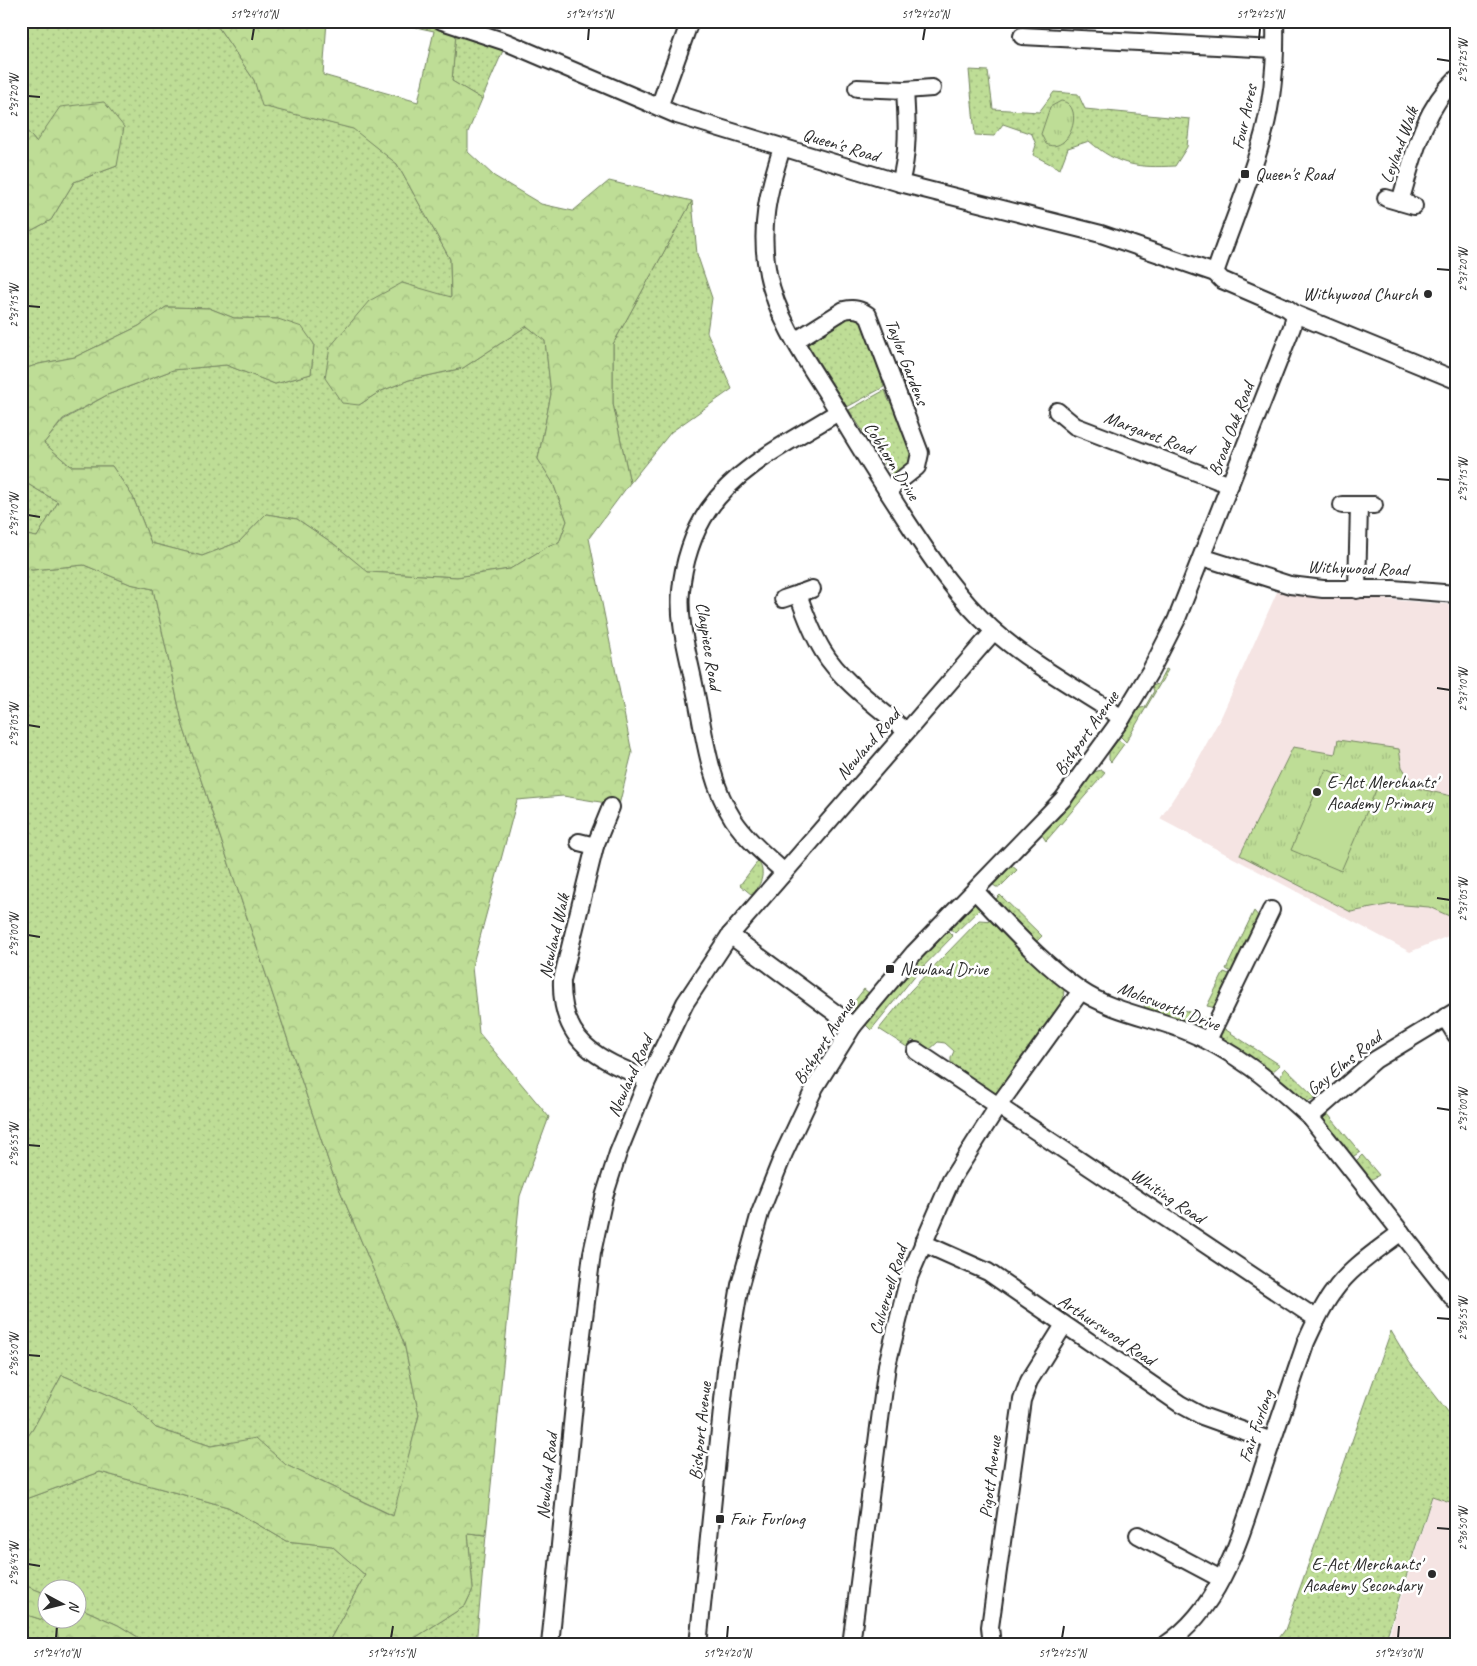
<svg xmlns="http://www.w3.org/2000/svg" width="1477" height="1666" font-family="Caveat,sans-serif">
	<style>
		.built { fill: #f5e4e3 }
		.grass { fill: url(#grass-dots); stroke: #748460 }
		.forest { fill: url(#forest-crowns); stroke: #748460 }
		.park { fill: url(#park-tufts); stroke: #748460 }
		.pitch { fill: #bedd96; stroke: #748460 }
		.lines { fill: none; stroke-linecap: round; stroke-linejoin: round }
		.minor-casing { stroke: #2b2b2b; stroke-width: 20 }
		.minor { stroke: #fff; stroke-width: 16 }
		.ticks { fill: none; stroke: #2b2b2b; stroke-width: 2 }
		.poi-dot { fill: #2b2b2b; stroke: #fff; stroke-width: 2 }
		.labels { text-anchor: middle; stroke-width: 5; stroke-linejoin: round; paint-order: stroke }
		.street-label { font-size: 18px; fill: #2b2b2b; stroke: #fff }
		.poi-label { font-size: 18px; fill: #2b2b2b; stroke: #fff; text-anchor: start }
		.neatline { fill: none; stroke: #2b2b2b; stroke-width: 2 }
		.ticks-label { font-size: 12px; text-anchor: middle; fill: #2b2b2b }
	</style>
	<defs>
		<pattern id="grass-dots" width="8" height="8" patternUnits="userSpaceOnUse" patternTransform="scale(1.25)"><rect width="8" height="8" fill="#bedd96"/><path d="M2 2h.1M6 6h.1" fill="none" stroke="#a3be81" stroke-width="1.8" stroke-linecap="round"/></pattern>
		<pattern id="forest-crowns" width="20" height="18" patternUnits="userSpaceOnUse" patternTransform="scale(1.25)"><rect width="20" height="18" fill="#bedd96"/><path d="M2 6a3 3 0 1 1 6 0M12 15a3 3 0 1 1 6 0" fill="none" stroke="#a3be81"/></pattern>
		<pattern id="park-tufts" width="24" height="20" patternUnits="userSpaceOnUse" patternTransform="scale(1.25)"><rect width="24" height="20" fill="#bedd96"/><path d="M3 7l-1-3M5 7V3M7 7l1-3M15 17l-1-3M17 17v-4M19 17l1-3" fill="none" stroke="#a3be81"/></pattern>
	</defs>
	<rect width="100%" height="100%" fill="#fff"/>
	<filter id="ink" filterUnits="userSpaceOnUse"><feTurbulence type="fractalNoise" baseFrequency=".02" numOctaves="2"/><feDisplacementMap in="SourceGraphic" scale="10" xChannelSelector="R" yChannelSelector="G"/><feConvolveMatrix kernelMatrix="1 2 1 2 8 2 1 2 1" color-interpolation-filters="sRGB"/></filter>
	<g filter="url(#ink)">
		<g class="built">
			<polygon points="1277,592 1329,598 1381,599 1456,605 1456,931 1453,934 1410,952 1160,819 1195,765 1222,715"/>
			<polygon points="1433,1495 1456,1504 1456,1645 1386,1645"/>
		</g>
		<g class="grass">
			<polygon points="21,21 214,21 254,80 263,106 354,129 397,164 450,259 451,298 402,283 359,405 379,392 409,380 463,368 527,326 545,340 551,394 538,459 553,483 567,521 559,543 550,545 510,569 457,577 367,572 334,544 297,519 266,514 239,542 202,556 151,543 133,497 112,466 70,466 44,443 63,420 107,395 173,370 226,365 275,384 311,374 314,344 278,319 234,318 209,308 166,307 139,326 75,357 39,364 21,370 21,236 51,220 74,182 117,166 36,142 21,124"/>
			<polygon points="456,29 505,46 482,99 452,81"/>
			<path d="M969,70L988,71L993,109L1039,112L1054,92L1078,94L1085,109L1190,119L1187,147L1175,166C1138,168 1118,166 1089,141L1068,148L1060,169L1033,155L1036,145L1032,134L1003,124L994,136L975,135Z"/>
			<polygon points="692,201 697,254 712,298 707,332 732,389 671,432 630,483 613,404 613,344"/>
			<polygon points="846,315 862,318 882,368 881,376 884,387 847,407 807,343 807,340"/>
			<polygon points="885,390 889,401 897,410 912,457 911,463 894,479 849,410"/>
			<polygon points="21,480 58,502 37,537 21,534"/>
			<polygon points="84,565 130,584 153,589 183,726 331,1169 404,1343 419,1415 394,1516 286,1465 256,1439 211,1446 156,1428 132,1405 62,1375 33,1429 21,1446 21,568 32,570"/>
			<polygon points="1166,669 1168,670 1126,742 1120,736 1137,709 1145,707 1154,691 1152,686 1158,684"/>
			<polygon points="1118,740 1124,744 1111,762 1109,760 1109,752"/>
			<polygon points="1101,770 1105,773 1046,841 1042,835 1094,772"/>
			<path d="M758,861C767,873 760,886 752,895L740,885Z"/>
			<polygon points="1011,865 1017,870 1000,887 996,887 992,884"/>
			<polygon points="1000,895 1042,936 1034,944 992,903"/>
			<polygon points="973,903 981,908 955,933 946,925"/>
			<polygon points="1254,911 1259,917 1233,973 1226,969"/>
			<polygon points="979,920 994,921 1056,978 1064,989 1063,1001 1009,1080 994,1096 951,1066 951,1058 954,1051 945,1043 938,1042 928,1051 912,1040 907,1047 879,1029 910,991"/>
			<polygon points="944,927 953,936 917,973 871,1030 865,1024"/>
			<polygon points="1224,972 1232,975 1216,1008 1207,1006"/>
			<polygon points="864,989 870,994 857,1009 847,1011"/>
			<polygon points="1147,998 1164,1002 1209,1020 1204,1026 1197,1027 1143,1010"/>
			<polygon points="1220,1026 1280,1065 1271,1073 1221,1040"/>
			<polygon points="1285,1068 1315,1097 1315,1099 1305,1103 1279,1080"/>
			<polygon points="1327,1113 1360,1152 1351,1158 1322,1121 1323,1116"/>
			<polygon points="1362,1155 1379,1175 1367,1182 1355,1162"/>
			<polygon points="1391,1331 1410,1363 1456,1422 1456,1504 1432,1496 1384,1645 1274,1645 1285,1630"/>
			<polygon points="100,1472 228,1507 286,1541 332,1546 365,1575 327,1645 151,1645 118,1625 78,1607 78,1588 48,1588 47,1594 21,1584 21,1501"/>
			<polygon points="468,1533 486,1535 476,1645 414,1645 413,1639 465,1606 473,1589"/>
			<polygon points="21,1613 55,1624 60,1645 21,1645"/>
		</g>
		<g class="forest">
			<polygon points="214,21 327,21 323,75 418,102 434,31 406,25 407,21 457,21 452,81 482,99 468,132 468,152 494,176 541,204 573,211 609,181 692,201 613,344 613,404 630,483 589,538 632,753 619,805 563,796 517,800 472,967 479,1033 549,1117 520,1196 486,1535 468,1533 473,1589 465,1606 413,1639 414,1645 327,1645 365,1575 332,1546 286,1541 228,1507 100,1472 21,1501 21,1446 33,1429 62,1375 132,1405 156,1428 211,1446 256,1438 286,1465 393,1516 419,1415 404,1343 331,1169 183,726 153,589 130,584 84,565 32,570 21,568 21,534 37,537 58,502 21,480 21,370 39,364 75,357 139,326 166,307 209,308 234,318 278,319 302,327 314,344 311,374 275,384 226,365 173,370 107,395 63,419 44,443 70,466 112,466 133,497 151,543 202,556 239,542 266,514 297,519 334,544 368,572 457,577 510,569 550,545 559,543 567,521 553,483 538,459 551,394 545,341 527,326 463,368 409,380 379,392 359,405 342,403 325,378 330,347 369,301 402,283 451,297 450,259 397,164 353,129 262,106 254,80"/>
			<polygon points="104,102 124,127 117,166 74,182 51,220 21,236 21,124 36,142 60,107"/>
			<polygon points="21,1584 47,1594 48,1618 78,1618 78,1607 118,1625 151,1645 60,1645 55,1624 21,1613"/>
		</g>
		<g class="park">
			<path d="M1061,101C1086,104 1070,156 1046,144L1041,134L1050,107Z"/>
			<polygon points="1338,740 1399,749 1402,767 1416,788 1456,797 1456,919 1429,907 1392,904 1351,912 1240,855 1293,747 1335,754"/>
		</g>
		<polygon class="pitch" points="1326,769 1376,790 1341,871 1291,850"/>
		<g class="lines">
			<defs>
				<g id="minor">
					<polyline points="442,21 506,42 677,115 900,183 1101,234 1215,273 1222,280 1287,308 1295,314 1456,380"/>
					<polyline points="1022,36 1275,49"/>
					<polyline points="857,88 905,90 932,88"/>
					<polyline points="659,107 690,21"/>
					<path d="M782,148C768,191 759,228 768,274C778,324 812,368 838,411C860,449 884,486 908,523C933,561 958,598 992,629C1028,662 1081,691 1122,718"/>
					<path d="M900,183C909,152 907,123 905,90"/>
					<polyline points="1386,198 1414,206"/>
					<path d="M1400,202C1413,159 1422,111 1456,79"/>
					<path d="M1215,273C1231,226 1251,180 1264,132C1273,97 1276,57 1275,21"/>
					<path d="M795,341L844,310C854,308 860,309 868,315L920,453L917,467L887,491"/>
					<polyline points="1057,411 1075,426 1230,485"/>
					<polyline points="1342,505 1374,505"/>
					<polyline points="1202,557 1290,585 1323,589 1393,589 1456,594"/>
					<path d="M812,589L798,594C805,614 812,633 823,651C841,681 879,708 906,731"/>
					<polyline points="1357,590 1359,505"/>
					<polyline points="783,599 798,594"/>
					<path d="M611,807L595,846L562,980C560,1042 597,1059 648,1079"/>
					<polyline points="579,842 595,846"/>
					<path d="M783,871C765,855 747,840 733,819C709,782 704,732 695,689C689,657 678,624 681,591C683,564 693,532 709,509C739,465 794,440 838,412"/>
					<path d="M976,892C1009,926 1041,963 1080,990C1112,1012 1152,1017 1186,1031C1234,1050 1272,1082 1310,1117L1456,1302"/>
					<polyline points="730,935 853,1026"/>
					<polyline points="1445,1017 1456,1035"/>
					<polyline points="1208,1040 1271,910"/>
					<polyline points="916,1051 1317,1319"/>
					<polyline points="1310,1117 1375,1060 1456,1011"/>
					<polyline points="923,1243 988,1272 1180,1404 1202,1416 1272,1441"/>
					<polyline points="1138,1535 1221,1579"/>
					<polyline points="550,1645 577,1375 592,1253 604,1197 618,1153 648,1079 685,1003 730,935 994,631"/>
					<polyline points="698,1645 727,1361 740,1285 760,1213 784,1153 815,1087 853,1026 914,953 1063,799 1122,718 1151,670 1176,621 1292,327 1295,314"/>
					<polyline points="851,1645 887,1365 909,1277 951,1180 998,1106 1081,991"/>
					<polyline points="992,1645 990,1627 1022,1400 1029,1381 1064,1325"/>
					<path d="M1165,1645C1224,1606 1242,1530 1263,1468C1277,1426 1292,1384 1306,1342C1314,1325 1322,1306 1334,1291C1351,1267 1378,1250 1401,1232"/>
				</g>
			</defs>
			<use href="#minor" class="minor-casing"/>
			<use href="#minor" class="minor"/>
		</g>
	</g>
	<path class="ticks" d="M252,40L254,28M588,40L589,28M923,40L925,28M1259,40L1260,28M1437,59L1450,61M28,96L40,97M1437,269L1450,270M28,306L40,307M1437,479L1450,480M28,515L40,517M1437,688L1450,690M28,725L40,727M1437,898L1450,900M28,935L40,937M1437,1108L1450,1110M28,1145L40,1146M1437,1318L1450,1319M28,1355L40,1356M1437,1528L1450,1529M28,1564L40,1566M56,1638L57,1626M391,1638L393,1626M727,1638L728,1626M1062,1638L1064,1626M1398,1638L1399,1626"/>
	<g class="poi-dot">
		<rect x="1240" y="169" width="10" height="10" rx="2.5"/>
		<circle cx="1428" cy="294" r="5"/>
		<circle cx="1317" cy="792" r="5"/>
		<rect x="885" y="964" width="10" height="10" rx="2.5"/>
		<rect x="715" y="1514" width="10" height="10" rx="2.5"/>
		<circle cx="1432" cy="1574" r="5"/>
	</g>
	<g class="labels">
		<g class="street-label">
			<text transform="translate(1244 117) rotate(-78)" y="6">Four Acres</text>
			<text transform="translate(841 145) rotate(17)" y="6">Queen's Road</text>
			<text transform="translate(1399 145) rotate(-70)" y="6">Leyland Walk</text>
			<text transform="translate(907 362) rotate(69)" y="6">Taylor Gardens</text>
			<text transform="translate(1231 429) rotate(-69)" y="6">Broad Oak Road</text>
			<text transform="translate(1149 433) rotate(21)" y="6">Margaret Road</text>
			<text transform="translate(892 461) rotate(58)" y="6">Cobhorn Drive</text>
			<text transform="translate(1358 568) rotate(2)" y="6">Withywood Road</text>
			<text transform="translate(709 646) rotate(81)" y="6">Claypiece Road</text>
			<text transform="translate(1086 733) rotate(-55)" y="6">Bishport Avenue</text>
			<text transform="translate(868 744) rotate(-49)" y="6">Newland Road</text>
			<text transform="translate(554 936) rotate(-77)" y="6">Newland Walk</text>
			<text transform="translate(1169 1006) rotate(21)" y="6">Molesworth Drive</text>
			<text transform="translate(824 1041) rotate(-57)" y="6">Bishport Avenue</text>
			<text transform="translate(1344 1063) rotate(-39)" y="6">Gay Elms Road</text>
			<text transform="translate(630 1076) rotate(-66)" y="6">Newland Road</text>
			<text transform="translate(1168 1196) rotate(34)" y="6">Whiting Road</text>
			<text transform="translate(888 1290) rotate(-73)" y="6">Culverwell Road</text>
			<text transform="translate(1107 1330) rotate(34)" y="6">Arthurswood Road</text>
			<text transform="translate(1256 1426) rotate(-71)" y="6">Fair Furlong</text>
			<text transform="translate(700 1431) rotate(-84)" y="6">Bishport Avenue</text>
			<text transform="translate(547 1476) rotate(-84)" y="6">Newland Road</text>
			<text transform="translate(990 1477) rotate(-83)" y="6">Pigott Avenue</text>
		</g>
		<g class="poi-label">
			<text x="1255" y="180">Queen's Road</text>
			<text x="1418" y="300" text-anchor="end">Withywood Church</text>
			<text x="1327" y="788">E-Act Merchants'<tspan x="1327" dy="21">Academy Primary</tspan></text>
			<text x="900" y="975">Newland Drive</text>
			<text x="730" y="1525">Fair Furlong</text>
			<text x="1422" y="1570" text-anchor="end">E-Act Merchants'<tspan x="1422" dy="21">Academy Secondary</tspan></text>
		</g>
	</g>
	<rect width="1477" height="1666" fill="none" stroke="#fff" stroke-width="55"/>
	<g transform="translate(62 1604) rotate(97)"><circle r="24" fill="#ffffff" stroke="#aaaaaa"/>
	<path d="M0-4L9 19L0 12L-9 19Z" fill="#2b2b2b"/>
	<text y="-8" font-size="14" font-weight="bold" text-anchor="middle" fill="#2b2b2b">N</text>
	</g>
	<rect x="28" y="28" width="1422" height="1610" class="neatline"/>
	<g class="ticks-label">
		<text x="254" y="18">51°24'10"N</text>
		<text x="589" y="18">51°24'15"N</text>
		<text x="925" y="18">51°24'20"N</text>
		<text x="1260" y="18">51°24'25"N</text>
		<text transform="translate(1463 61) rotate(-90)" y="4">2°37'25"W</text>
		<text transform="translate(14 96) rotate(-90)" y="4">2°37'20"W</text>
		<text transform="translate(1463 270) rotate(-90)" y="4">2°37'20"W</text>
		<text transform="translate(14 306) rotate(-90)" y="4">2°37'15"W</text>
		<text transform="translate(1463 480) rotate(-90)" y="4">2°37'15"W</text>
		<text transform="translate(14 515) rotate(-90)" y="4">2°37'10"W</text>
		<text transform="translate(1463 690) rotate(-90)" y="4">2°37'10"W</text>
		<text transform="translate(14 725) rotate(-90)" y="4">2°37'05"W</text>
		<text transform="translate(1463 900) rotate(-90)" y="4">2°37'05"W</text>
		<text transform="translate(14 935) rotate(-90)" y="4">2°37'00"W</text>
		<text transform="translate(1463 1110) rotate(-90)" y="4">2°37'00"W</text>
		<text transform="translate(14 1145) rotate(-90)" y="4">2°36'55"W</text>
		<text transform="translate(1463 1319) rotate(-90)" y="4">2°36'55"W</text>
		<text transform="translate(14 1355) rotate(-90)" y="4">2°36'50"W</text>
		<text transform="translate(1463 1529) rotate(-90)" y="4">2°36'50"W</text>
		<text transform="translate(14 1564) rotate(-90)" y="4">2°36'45"W</text>
		<text x="56" y="1657">51°24'10"N</text>
		<text x="391" y="1657">51°24'15"N</text>
		<text x="727" y="1657">51°24'20"N</text>
		<text x="1062" y="1657">51°24'25"N</text>
		<text x="1398" y="1657">51°24'30"N</text>
	</g>
</svg>
